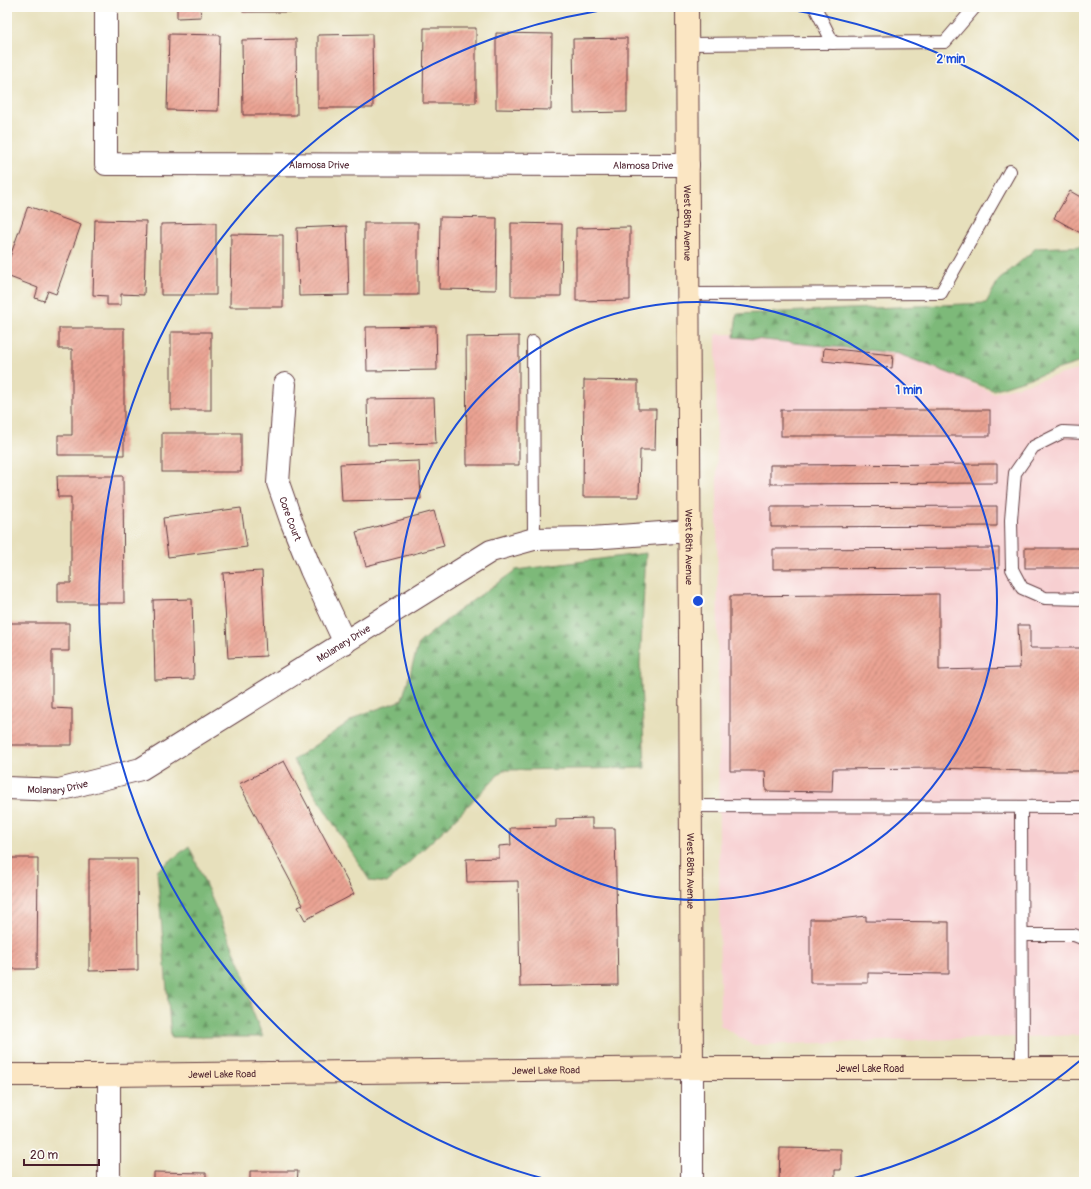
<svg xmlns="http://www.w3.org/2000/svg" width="1091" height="1189" font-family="Pangolin,sans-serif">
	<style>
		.built { fill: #f7cfd1 }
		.forest { fill: url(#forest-firs); stroke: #646c52 }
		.building { fill: url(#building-hatch) }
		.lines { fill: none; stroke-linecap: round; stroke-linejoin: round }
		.lane-casing { stroke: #623c41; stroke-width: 14 }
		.street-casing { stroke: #623c41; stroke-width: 24 }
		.secondary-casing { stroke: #623c41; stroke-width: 24 }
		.lane { stroke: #fff; stroke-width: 12 }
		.street { stroke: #fff; stroke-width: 22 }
		.secondary { stroke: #fbe6c3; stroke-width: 22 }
		.ring { fill: none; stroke: #1d4ed8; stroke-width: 2 }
		.labels { text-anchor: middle; stroke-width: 3; stroke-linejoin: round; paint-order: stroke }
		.street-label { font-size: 10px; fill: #4a1f2b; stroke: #fdfcf7 }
		.centre { fill: #1d4ed8; stroke: #fdfcf7; stroke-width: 2 }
		.ring-label { font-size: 12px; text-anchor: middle; font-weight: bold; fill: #1d4ed8; stroke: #fdfcf7; stroke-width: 3; stroke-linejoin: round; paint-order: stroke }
	</style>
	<defs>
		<pattern id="forest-firs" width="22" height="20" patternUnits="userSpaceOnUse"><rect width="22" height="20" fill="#7db979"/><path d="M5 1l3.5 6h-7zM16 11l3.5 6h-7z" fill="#689663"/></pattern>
		<pattern id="building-hatch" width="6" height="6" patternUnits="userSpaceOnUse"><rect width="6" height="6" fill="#eaa393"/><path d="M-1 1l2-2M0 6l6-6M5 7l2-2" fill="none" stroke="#c08478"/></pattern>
	</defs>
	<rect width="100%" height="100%" fill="#fdfcf7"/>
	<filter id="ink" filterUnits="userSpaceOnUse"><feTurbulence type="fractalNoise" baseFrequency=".025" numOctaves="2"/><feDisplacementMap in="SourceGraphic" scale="8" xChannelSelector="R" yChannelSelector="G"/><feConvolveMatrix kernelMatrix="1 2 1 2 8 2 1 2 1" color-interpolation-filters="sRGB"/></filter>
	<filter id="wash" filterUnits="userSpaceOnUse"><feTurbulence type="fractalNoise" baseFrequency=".012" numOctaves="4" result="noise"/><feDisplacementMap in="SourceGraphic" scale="16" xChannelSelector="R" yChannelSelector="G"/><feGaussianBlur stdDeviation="0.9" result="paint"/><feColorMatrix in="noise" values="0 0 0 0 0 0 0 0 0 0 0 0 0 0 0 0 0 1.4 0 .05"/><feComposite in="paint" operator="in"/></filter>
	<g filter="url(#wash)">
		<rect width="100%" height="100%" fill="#e7e0bc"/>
		<polygon class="built" points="716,334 866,335 993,393 1084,368 1084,1035 752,1045 720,1025"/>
		<g class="forest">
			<polygon points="1084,246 1084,361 993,390 896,353 734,337 737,314 986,303 998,281 1036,248"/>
			<polygon points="646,553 640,663 645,768 503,770 449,825 387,883 370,881 293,760 358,716 402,700 419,643 455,613 516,570"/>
			<polygon points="189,846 243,971 252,1010 263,1037 171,1037 157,871"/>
		</g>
		<g id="blocks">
			<g class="building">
				<polygon points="177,7 200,7 201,17 177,18"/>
				<rect x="243" y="7" width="56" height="5"/>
				<polygon points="424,28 476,28 476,103 423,103"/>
				<polygon points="496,33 552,34 551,110 496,109"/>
				<polygon points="169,34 220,35 218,111 167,110"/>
				<polygon points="372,34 373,108 318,108 318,35"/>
				<polygon points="627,38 627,112 574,113 573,39"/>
				<polygon points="296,39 297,115 243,115 242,40"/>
				<polygon points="1070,191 1084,199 1084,235 1054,218"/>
				<polygon points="28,206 81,225 56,294 48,291 44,301 35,298 38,288 7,276 7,265"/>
				<polygon points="440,217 497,218 496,290 439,289"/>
				<polygon points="95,220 146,221 144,295 121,294 121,305 107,305 107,296 93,295"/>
				<polygon points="216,223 216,295 161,295 161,224"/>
				<rect x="364" y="223" width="54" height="72"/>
				<polygon points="511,223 562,224 561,296 511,296"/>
				<polygon points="347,226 349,295 299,296 297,228"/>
				<polygon points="630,227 630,300 576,301 576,228"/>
				<polygon points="231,234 283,235 283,307 230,307"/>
				<polygon points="436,326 437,370 367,371 366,327"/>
				<polygon points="59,328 124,328 124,455 58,455 58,435 72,435 72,349 59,349"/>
				<rect x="171" y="332" width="40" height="78"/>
				<polygon points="519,336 519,465 467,465 466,337"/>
				<polygon points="824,348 893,355 892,368 823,361"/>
				<polygon points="584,380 638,381 638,409 656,409 655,450 640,450 639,497 583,497"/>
				<polygon points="434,398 436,443 368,445 367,399"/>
				<rect x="781" y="410" width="209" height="26"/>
				<rect x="162" y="433" width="79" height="39"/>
				<polygon points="419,461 421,499 342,501 340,464"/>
				<polygon points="997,464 997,483 770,484 770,465"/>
				<polygon points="57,476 123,476 124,603 58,603 58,583 71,583 71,497 58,497"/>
				<polygon points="997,506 997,526 771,527 771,507"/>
				<polygon points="241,508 247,547 168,557 163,518"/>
				<polygon points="434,511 444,546 366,566 356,532"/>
				<polygon points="999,548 999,568 773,569 773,549"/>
				<rect x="1025" y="548" width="59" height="20"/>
				<polygon points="262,571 266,656 228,658 223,573"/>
				<polygon points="939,594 939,670 1020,668 1018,625 1030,625 1030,648 1084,648 1084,771 1025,771 938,768 833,769 832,792 766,791 765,771 730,771 730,596"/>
				<polygon points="192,599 194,679 155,680 153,600"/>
				<polygon points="7,623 69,623 69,651 52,651 52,708 72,709 72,745 7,745"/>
				<polygon points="284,761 354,894 305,920 298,907 303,905 239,784"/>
				<polygon points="592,818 592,828 615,828 618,985 520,987 518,881 467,882 466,859 499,858 499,846 511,845 510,828 556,827 556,819"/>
				<polygon points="7,858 38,858 37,969 7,969"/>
				<polygon points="89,859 137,859 138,970 89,971"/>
				<polygon points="866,916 866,921 949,922 949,974 868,973 868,983 810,983 810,919 839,919"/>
				<polygon points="780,1148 841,1149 841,1170 835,1170 835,1182 779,1182"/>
				<polygon points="250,1171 298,1171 297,1182 250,1182"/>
				<polygon points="154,1172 206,1173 206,1182 154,1182"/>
			</g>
		</g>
	</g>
	<g filter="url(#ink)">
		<use href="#blocks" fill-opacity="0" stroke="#623c41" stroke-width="1"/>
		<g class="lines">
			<defs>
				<g id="lane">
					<polyline points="815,7 833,43"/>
					<polyline points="688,44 945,42 975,7"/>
					<polyline points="689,294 941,293 1010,171"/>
					<polyline points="533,342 534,539"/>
					<polyline points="1084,433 1063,432 1033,447 1015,473 1011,520 1012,569 1022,588 1045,598 1084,599"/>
					<polyline points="691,806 1084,807"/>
					<polyline points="1021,807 1022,1068"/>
					<polyline points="1022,935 1074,935 1084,939"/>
				</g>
				<g id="street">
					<path id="s1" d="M106,7V164L688,165"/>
					<path id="s2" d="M285,384L278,483L292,523L311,570L345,643"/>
					<path id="s3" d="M7,788L59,790L141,769L491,551L534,539L591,538L690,531"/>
					<polyline points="692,1068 692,1182"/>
					<polyline points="109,1075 109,1182"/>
				</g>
				<g id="secondary">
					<path id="s4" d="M687,7L692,1068"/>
					<path id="s5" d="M7,1075H109L692,1068H1084"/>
				</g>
			</defs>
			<use href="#lane" class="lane-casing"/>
			<use href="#street" class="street-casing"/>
			<use href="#secondary" class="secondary-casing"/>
			<use href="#lane" class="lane"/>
			<use href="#street" class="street"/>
			<use href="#secondary" class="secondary"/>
		</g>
	</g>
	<g class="ring">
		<circle cx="698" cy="601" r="299"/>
		<path d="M1082 1059A598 598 0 0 1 843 1181M553 1181A598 598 0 0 1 625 7M771 7A598 598 0 0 1 1082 143"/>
	</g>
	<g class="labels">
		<g class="street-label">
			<text dy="4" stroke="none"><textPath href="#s1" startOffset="370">Alamosa Drive</textPath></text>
			<text dy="4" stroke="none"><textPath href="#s1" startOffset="694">Alamosa Drive</textPath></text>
			<text dy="4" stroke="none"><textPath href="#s4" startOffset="216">West 88th Avenue</textPath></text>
			<text dy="4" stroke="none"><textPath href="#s2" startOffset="137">Core Court</textPath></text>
			<text dy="4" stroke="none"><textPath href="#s4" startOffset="540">West 88th Avenue</textPath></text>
			<text dy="4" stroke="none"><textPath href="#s3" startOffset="375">Molanary Drive</textPath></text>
			<text dy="4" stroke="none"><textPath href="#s3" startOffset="51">Molanary Drive</textPath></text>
			<text dy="4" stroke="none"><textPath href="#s4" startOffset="864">West 88th Avenue</textPath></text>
			<text dy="4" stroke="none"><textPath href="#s5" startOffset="863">Jewel Lake Road</textPath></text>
			<text dy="4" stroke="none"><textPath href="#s5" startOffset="539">Jewel Lake Road</textPath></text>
			<text dy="4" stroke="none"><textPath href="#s5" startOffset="215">Jewel Lake Road</textPath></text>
		</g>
	</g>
	<circle cx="698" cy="601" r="6" class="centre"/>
	<g class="ring-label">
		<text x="951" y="63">2 min</text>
		<text x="909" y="394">1 min</text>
	</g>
	<rect width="1091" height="1189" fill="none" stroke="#fdfcf7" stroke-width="24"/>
	<path d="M24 1159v6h75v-6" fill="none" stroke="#4a1f2b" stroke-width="2"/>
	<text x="30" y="1159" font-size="12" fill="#4a1f2b" stroke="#fdfcf7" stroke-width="3" paint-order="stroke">20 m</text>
</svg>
